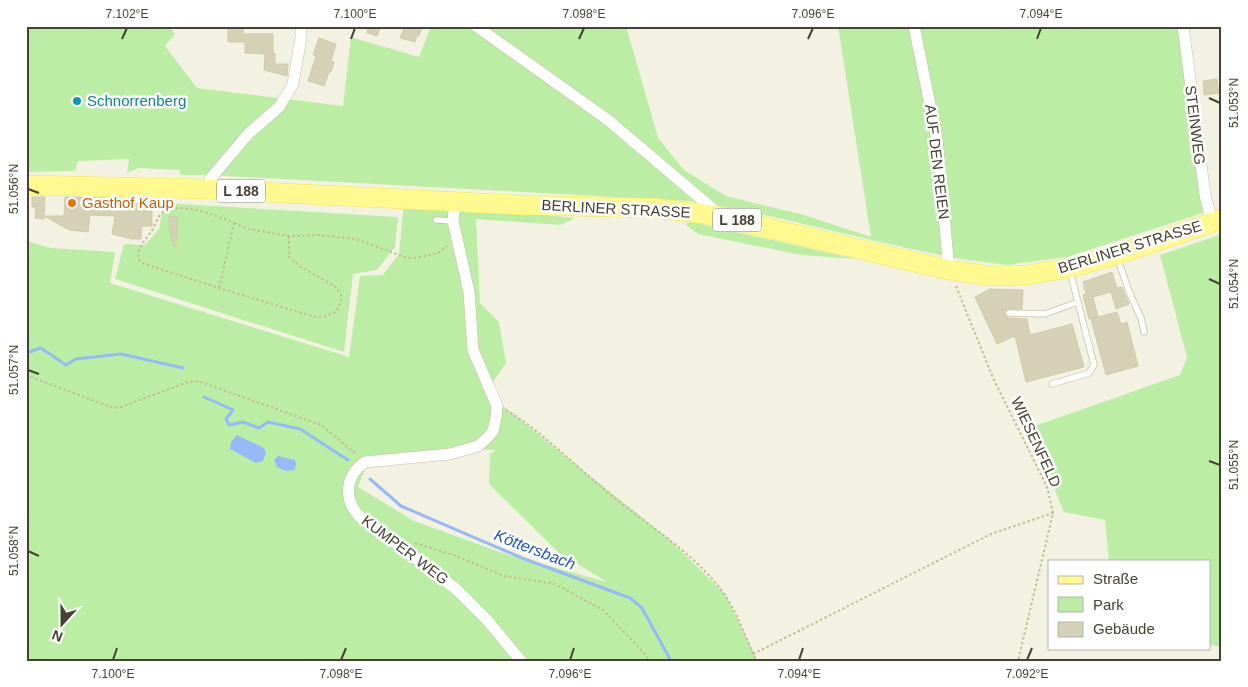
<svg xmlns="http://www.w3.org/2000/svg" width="1248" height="687" font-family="Helvetica,sans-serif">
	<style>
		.green { fill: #bceda5; fill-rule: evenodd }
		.water { fill: #96b9f8 }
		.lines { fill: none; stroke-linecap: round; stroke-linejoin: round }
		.stream { stroke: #96b9f8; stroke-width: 3 }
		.building { fill: #d5d1b6; stroke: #d1cba8 }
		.lane-casing { stroke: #c2bfa6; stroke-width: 7 }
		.street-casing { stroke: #c2bfa6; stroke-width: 12 }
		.primary-casing { stroke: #f1e652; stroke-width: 20 }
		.path { stroke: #c3bd93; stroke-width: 2; stroke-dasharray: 2.5 2.5; stroke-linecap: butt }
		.lane { stroke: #fff; stroke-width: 5.5 }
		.street { stroke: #fff; stroke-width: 11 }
		.primary { stroke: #fff98f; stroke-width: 19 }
		.ticks { fill: none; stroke: #454232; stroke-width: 2 }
		.culture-dot { fill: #0f9aa8; stroke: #fff; stroke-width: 2 }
		.food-dot { fill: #e8710a; stroke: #fff; stroke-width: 2 }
		.labels { text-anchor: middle; stroke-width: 5; stroke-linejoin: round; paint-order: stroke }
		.shield { fill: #fff; stroke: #7d7b70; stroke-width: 1 }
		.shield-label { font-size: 14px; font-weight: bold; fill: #454232 }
		.culture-label { font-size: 15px; fill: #0d838f; stroke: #fff; text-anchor: start }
		.street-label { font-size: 15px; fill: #454232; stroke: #fff }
		.food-label { font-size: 15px; fill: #c56008; stroke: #fff; text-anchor: start }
		.water-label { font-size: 16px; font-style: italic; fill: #2056bc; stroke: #fff }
		.neatline { fill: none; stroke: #454232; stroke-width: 2 }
		.ticks-label { font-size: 12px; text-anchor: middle; fill: #454232 }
	</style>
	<rect width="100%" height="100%" fill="#f3f2e2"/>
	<g class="green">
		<polygon points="26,26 169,26 175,34 165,46 197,88 343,106 351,37 419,57 431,26 488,26 492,28 493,26 626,26 658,138 684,170 726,196 804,215 871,237 838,26 1180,26 1203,213 1067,257 1007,265 954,258 906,248 774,217 690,201 207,175 180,175 180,170 139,168 127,173 129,159 78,161 75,171 26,172"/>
		<path d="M404,202L575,218L561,225L476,219L480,303L499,322L506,363L486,392L670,540L725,594L758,661H26V241L51,248L115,252L110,283L349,357L360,276L383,275L399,254ZM455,449L496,450L490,454L489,484L559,553L607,582L503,553L414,521L358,487L369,458Z"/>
		<polygon points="164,203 398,217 395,247 377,270 353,274 344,352 115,279 124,244 145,245 159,229"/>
		<polygon points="692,222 856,259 801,255 698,234 685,224"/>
		<polygon points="1222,234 1222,647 1209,645 1209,561 1109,561 1105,520 1064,512 1029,428 1180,375 1187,357 1160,255"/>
	</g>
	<g class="water">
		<polygon points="237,435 264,448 266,453 263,461 256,463 230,449 231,442"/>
		<polygon points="278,456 295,460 296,465 294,470 286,471 277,467 274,460"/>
	</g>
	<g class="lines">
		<g class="stream">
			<polyline points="26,353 41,348 66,365 76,359 121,354 183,368"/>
			<polyline points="204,397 233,410 226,419 229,425 243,422 259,428 268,422 300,429 348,460"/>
			<polyline points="370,479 401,506 522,558 630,598 642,608 671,661"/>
		</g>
	</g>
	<g class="building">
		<polygon points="228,26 243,26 243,34 273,34 273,53 275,53 275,64 288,64 287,76 264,70 265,54 245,53 245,42 228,42"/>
		<polygon points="369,26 381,26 377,36 367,33"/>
		<polygon points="405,26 422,26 419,36 417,35 415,42 400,38"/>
		<polygon points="319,38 336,44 331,61 334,62 331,72 329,72 324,86 308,81 316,56 313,55"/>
		<polygon points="1217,79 1219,93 1204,95 1203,81"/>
		<polygon points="32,197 45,197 44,219 35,218 36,207 32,207"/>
		<polygon points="65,197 152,199 152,226 142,226 141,239 132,239 112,234 115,216 90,215 88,232 69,230 44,216 64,216"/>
		<polygon points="169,216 178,217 176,246 173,246 169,224"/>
		<polygon points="1112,272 1117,288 1122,287 1129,304 1116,309 1111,292 1093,297 1098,317 1089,319 1083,295 1086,294 1083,282"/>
		<polygon points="990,289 1023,290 1022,309 1007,309 1004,313 1008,318 1027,319 1030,335 1072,324 1084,367 1026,382 1015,336 997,344 975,297"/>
		<polygon points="1117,312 1121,324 1127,322 1138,366 1106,375 1091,319"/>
	</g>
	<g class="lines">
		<defs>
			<g id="lane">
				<polyline points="436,220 453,221"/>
				<polyline points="1117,257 1130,294 1141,318 1144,332"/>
				<polyline points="1009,313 1045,314 1078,302"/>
				<polyline points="1052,384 1089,373 1094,365 1070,271"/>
			</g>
			<g id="street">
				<polyline points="476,26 608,120 713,209 713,215"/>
				<polyline points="914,26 937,139 949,270"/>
				<polyline points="1183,26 1205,195 1212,222"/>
				<polyline points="207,189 210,179 249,133 279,107 293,84 301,37 301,26"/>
				<path d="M455,202L453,221L469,292L473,350L497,406L496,418L493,431L487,438L478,446L450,454L365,462C346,475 343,497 358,515L456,589L488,621L521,661"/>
			</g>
			<polyline id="primary" points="26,185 207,189 519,205 654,208 713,215 949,270 992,276 1027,275 1069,268 1116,255 1222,219"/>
		</defs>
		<use href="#lane" class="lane-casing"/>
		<use href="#street" class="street-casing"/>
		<use href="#primary" class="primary-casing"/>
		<g class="path">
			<polyline points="234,223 248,229 289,236 319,235 356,239 407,258 422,257 438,253 447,246"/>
			<polyline points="956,286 993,378 1047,487 1053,513 1018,661"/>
			<path d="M219,288L234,223C217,216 179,200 162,213C157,217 155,227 150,233C144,242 136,249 139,260L142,263L219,288L315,317H323L336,312L341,302V295L336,287L301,267L289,257V236"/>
			<polyline points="26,375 113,408 121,407 188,382 198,381 321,425 357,455"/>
			<path d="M506,410C543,432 573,464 606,491C642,521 690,550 719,587C736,608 745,636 756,661"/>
			<polyline points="415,543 456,556 504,576 555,584 603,610 646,655 649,661"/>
			<polyline points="753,654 991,534 1053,513"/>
		</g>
		<use href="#lane" class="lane"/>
		<use href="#street" class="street"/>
		<use href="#primary" class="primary"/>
	</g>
	<path class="ticks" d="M122,39L127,28M351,39L355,28M579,39L584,28M808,39L813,28M1037,39L1041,28M1209,98L1220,103M28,189L39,193M1209,279L1220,284M28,370L39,374M1209,461L1220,465M28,551L39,556M113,660L117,648M341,660L346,648M570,660L574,648M799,660L803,648M1027,660L1032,648"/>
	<circle class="culture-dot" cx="77" cy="101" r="5"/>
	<circle class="food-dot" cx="72" cy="203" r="5"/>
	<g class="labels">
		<g class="shield">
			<rect x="217" y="179.5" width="48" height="23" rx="4"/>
			<rect x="713" y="208.5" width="48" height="23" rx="4"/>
		</g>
		<g class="shield-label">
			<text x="241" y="196">L 188</text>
			<text x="737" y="225">L 188</text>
		</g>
		<g class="culture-label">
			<text x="87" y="106">Schnorrenberg</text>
		</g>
		<g class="street-label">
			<text transform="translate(1195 125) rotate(83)" y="5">STEINWEG</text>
			<text transform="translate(937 162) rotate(83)" y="5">AUF DEN REIEN</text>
			<text transform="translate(616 209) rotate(3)" y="5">BERLINER STRASSE</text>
			<text transform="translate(1130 247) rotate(-17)" y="5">BERLINER STRASSE</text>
			<text transform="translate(1036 442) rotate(65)" y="5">WIESENFELD</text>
			<text transform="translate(405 550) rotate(37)" y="5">KUMPER WEG</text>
		</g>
		<g class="food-label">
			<text x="82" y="208">Gasthof Kaup</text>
		</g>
		<g class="water-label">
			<text transform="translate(535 549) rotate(21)" y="6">Köttersbach</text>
		</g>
	</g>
	<rect width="1248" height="687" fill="none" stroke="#ffffff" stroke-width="55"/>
	<rect x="1048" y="560" width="162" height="90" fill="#ffffff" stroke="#b5b3ad"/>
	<rect x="1058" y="576" width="25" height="8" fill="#fff98f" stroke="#b5b3ad"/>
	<text x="1093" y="584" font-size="15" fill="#454232">Straße</text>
	<rect x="1058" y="597" width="25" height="15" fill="#bceda5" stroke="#b5b3ad"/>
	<text x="1093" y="610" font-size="15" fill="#454232">Park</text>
	<rect x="1058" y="622" width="25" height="15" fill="#d5d1b6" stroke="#b5b3ad"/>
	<text x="1093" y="634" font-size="15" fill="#454232">Gebäude</text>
	<g transform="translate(62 624) rotate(201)" stroke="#ffffff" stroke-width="4" paint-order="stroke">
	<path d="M0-4L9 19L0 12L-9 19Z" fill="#454232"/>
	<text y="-8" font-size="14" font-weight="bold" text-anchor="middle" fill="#454232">N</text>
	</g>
	<rect x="28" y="28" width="1192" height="632" class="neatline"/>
	<g class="ticks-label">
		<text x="127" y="18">7.102°E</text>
		<text x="355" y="18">7.100°E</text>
		<text x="584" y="18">7.098°E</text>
		<text x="813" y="18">7.096°E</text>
		<text x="1041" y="18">7.094°E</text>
		<text transform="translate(1234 103) rotate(-90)" y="4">51.053°N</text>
		<text transform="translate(14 189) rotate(-90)" y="4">51.056°N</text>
		<text transform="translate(1234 284) rotate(-90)" y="4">51.054°N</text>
		<text transform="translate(14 370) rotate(-90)" y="4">51.057°N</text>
		<text transform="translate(1234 465) rotate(-90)" y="4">51.055°N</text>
		<text transform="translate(14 551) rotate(-90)" y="4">51.058°N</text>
		<text x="113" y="678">7.100°E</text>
		<text x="341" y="678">7.098°E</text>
		<text x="570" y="678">7.096°E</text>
		<text x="799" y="678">7.094°E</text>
		<text x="1027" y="678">7.092°E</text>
	</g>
</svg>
